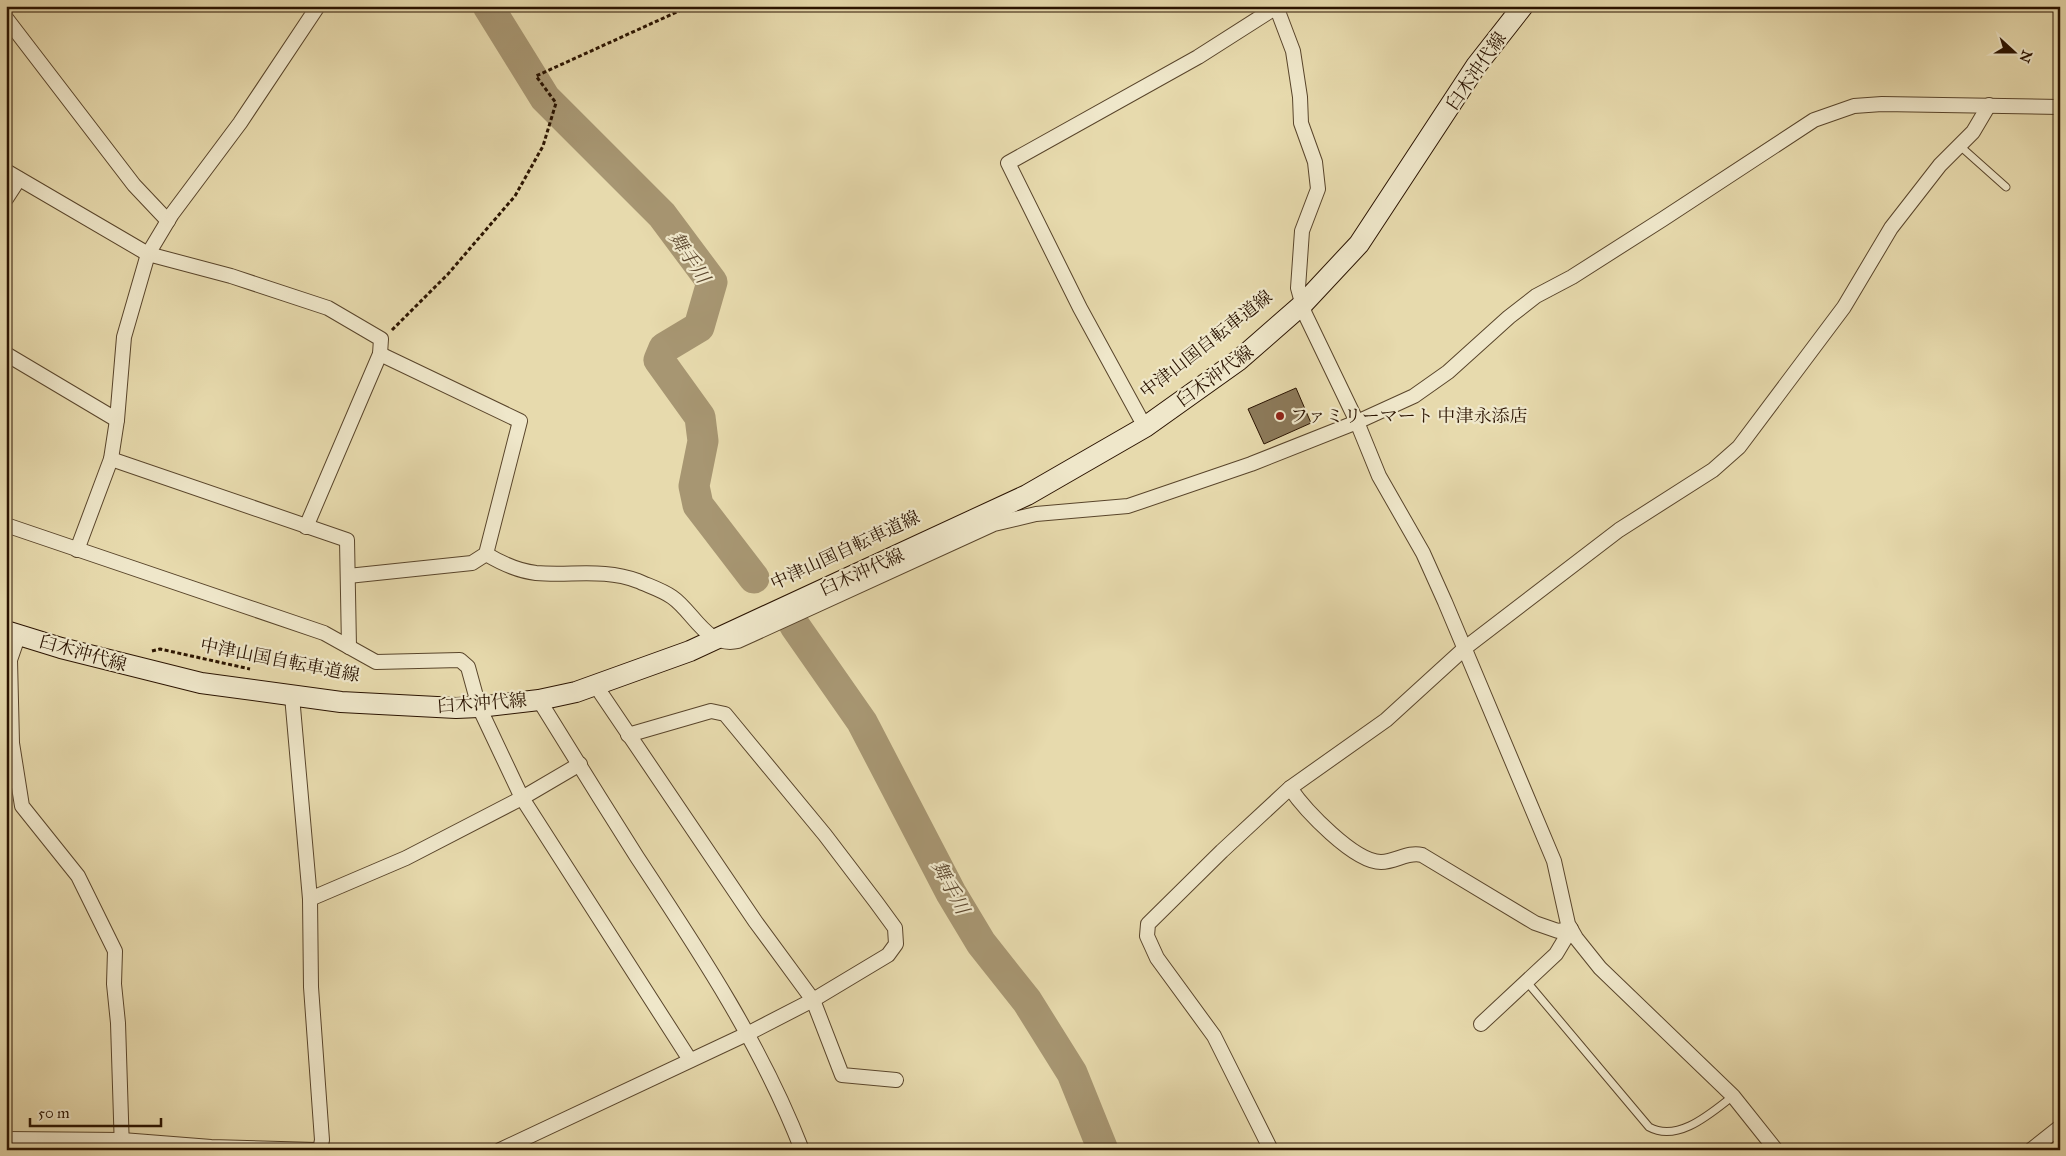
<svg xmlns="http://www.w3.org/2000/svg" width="2066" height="1156" font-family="'IM FELL Great Primer','Noto Serif JP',serif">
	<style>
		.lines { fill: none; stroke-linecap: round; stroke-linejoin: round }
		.river { stroke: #a79672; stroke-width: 31 }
		.building { fill: #8c7a5a; stroke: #2a1300 }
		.service-casing { stroke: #59452b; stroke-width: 9 }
		.minor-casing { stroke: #59452b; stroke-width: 16 }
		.secondary-casing { stroke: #2a1300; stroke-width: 22 }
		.path { stroke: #2a1300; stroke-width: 3; stroke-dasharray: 4 2.5; stroke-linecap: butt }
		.service { stroke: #efe7ca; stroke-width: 7 }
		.minor { stroke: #efe7ca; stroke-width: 14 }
		.secondary { stroke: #efe7ca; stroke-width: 20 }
		.poi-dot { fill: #8f2418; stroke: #efe7ca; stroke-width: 2 }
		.labels { text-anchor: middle; stroke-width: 4.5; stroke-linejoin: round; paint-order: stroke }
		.street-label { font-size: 18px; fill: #2a1300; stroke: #efe7ca }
		.poi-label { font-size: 18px; fill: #2a1300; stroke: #efe7ca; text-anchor: start }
		.water-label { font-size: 19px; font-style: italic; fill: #5c472e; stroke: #efe7ca }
	</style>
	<rect width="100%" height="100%" fill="#e7daad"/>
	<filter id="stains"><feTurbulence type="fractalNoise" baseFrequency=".004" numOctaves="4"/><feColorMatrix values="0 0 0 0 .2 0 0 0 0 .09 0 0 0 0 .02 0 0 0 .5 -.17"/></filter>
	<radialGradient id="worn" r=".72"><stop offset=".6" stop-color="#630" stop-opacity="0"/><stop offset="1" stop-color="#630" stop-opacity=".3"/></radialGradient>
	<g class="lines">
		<g class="river">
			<polyline points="488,6 545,98 662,215 712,282 699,327 664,348 659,360 700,417 703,441 694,486 698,505 754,578"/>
			<polyline points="795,626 862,722 951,893 981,943 1027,1001 1072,1073 1103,1150"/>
		</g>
	</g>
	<polygon class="building" points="1296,388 1311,423 1264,444 1248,409"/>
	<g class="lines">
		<defs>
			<g id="service">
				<polyline points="1960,146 2006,187"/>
				<path d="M1527,982L1649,1127C1678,1143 1711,1113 1733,1096"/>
			</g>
			<g id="minor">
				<polyline points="1276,6 1293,51 1300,97 1301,123 1315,162 1318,189 1302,231 1298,288 1305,314 1357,422 1379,476 1423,553 1445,602 1554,861 1568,924 1576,938 1600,968 1733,1096 1776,1150"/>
				<polyline points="6,18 134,185 168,221"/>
				<polyline points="6,171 148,254 231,276 328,308 381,339 380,354 306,527"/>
				<polyline points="6,199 19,179"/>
				<polyline points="6,354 117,420"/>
				<polyline points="1145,427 1080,308 1008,163 1198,57 1278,6"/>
				<polyline points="111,459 347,540 349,647"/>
				<polyline points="6,525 324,633 376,662 460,660 468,667 479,707 522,798 690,1060"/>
				<polyline points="77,550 111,459 117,420 124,337 148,254 172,214 240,123 318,6"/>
				<path d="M486,554C501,563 519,571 536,573C571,576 604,568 638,581C649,586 662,590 672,597C694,612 706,648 738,641L994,524L1036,514L1128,506L1251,464L1357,422L1414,396L1448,372L1509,317L1536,296L1572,277L1663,219L1814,120L1854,106L1882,104L2060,107"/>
				<polyline points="348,576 472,563 486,554 520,421 380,354"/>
				<polyline points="19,634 10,660 12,743 22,806 78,876 115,951 114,984 118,1023 122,1150"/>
				<polyline points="596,686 755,921 813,1000 842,1075 896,1080"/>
				<polyline points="292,696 310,899 311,987 322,1140 320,1150"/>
				<path d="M539,700C571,752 604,805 637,857C699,951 761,1044 802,1150"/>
				<path d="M1290,788C1305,810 1354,862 1381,862C1396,862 1408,851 1422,855L1535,923L1558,931L1571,929L1556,954L1481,1024"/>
				<polyline points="310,899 406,858 522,798 580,764"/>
				<polyline points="6,1139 122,1140 211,1147 316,1150"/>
				<polyline points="500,1150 749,1033 813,1000 888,955 896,944 895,928 876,902 825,835 725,714 711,711 628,735"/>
				<polyline points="1271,1150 1214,1036 1157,958 1147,936 1148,924 1222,851 1290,788 1386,720 1465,648 1619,530 1713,470 1739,447 1844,307 1891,228 1940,165 1973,132 1989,105"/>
				<polyline points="2031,1150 2060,1127"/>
			</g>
			<polyline id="secondary" points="6,631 61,648 201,683 341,702 456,708 479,707 539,700 576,692 690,651 1027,495 1145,427 1239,360 1303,304 1359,244 1476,66 1523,6"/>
		</defs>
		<use href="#service" class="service-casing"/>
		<use href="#minor" class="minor-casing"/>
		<use href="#secondary" class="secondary-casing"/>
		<g class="path">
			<polyline points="392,330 448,274 515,196 543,146 556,103 536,76 690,6"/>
			<polyline points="152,651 160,649 250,669"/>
		</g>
		<use href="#service" class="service"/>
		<use href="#minor" class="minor"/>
		<use href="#secondary" class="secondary"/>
	</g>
	<circle class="poi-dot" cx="1280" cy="416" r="5"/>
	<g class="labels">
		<g class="street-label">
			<text transform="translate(1476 71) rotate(-55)" y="6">臼木沖代線</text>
			<text transform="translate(1206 344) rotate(-38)" y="6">中津山国自転車道線</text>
			<text transform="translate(1215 376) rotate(-36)" y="6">臼木沖代線</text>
			<text transform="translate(845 550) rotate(-25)" y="6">中津山国自転車道線</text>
			<text transform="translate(862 572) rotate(-24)" y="6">臼木沖代線</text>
			<text transform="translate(83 653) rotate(16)" y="6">臼木沖代線</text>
			<text transform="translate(280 660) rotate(11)" y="6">中津山国自転車道線</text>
			<text transform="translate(482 703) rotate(-4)" y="6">臼木沖代線</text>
		</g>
		<g class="poi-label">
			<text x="1290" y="422">ファミリーマート 中津永添店</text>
		</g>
		<g class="water-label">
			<text transform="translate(690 257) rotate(57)" y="7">舞手川</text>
			<text transform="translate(951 887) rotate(62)" y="7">舞手川</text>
		</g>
	</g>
	<rect width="2066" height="1156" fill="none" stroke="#e7daad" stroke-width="25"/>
	<rect x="8" y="8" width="2051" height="1141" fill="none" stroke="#2a1300" stroke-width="2.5"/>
	<rect x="12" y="12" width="2041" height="1131" fill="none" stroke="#2a1300"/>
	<g transform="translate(2014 52) rotate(111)" stroke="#efe7ca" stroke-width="4" paint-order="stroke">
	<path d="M0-4L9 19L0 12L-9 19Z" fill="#2a1300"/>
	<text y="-8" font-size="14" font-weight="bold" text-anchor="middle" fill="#2a1300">N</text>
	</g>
	<path d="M30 1118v8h131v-8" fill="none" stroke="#2a1300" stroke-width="2.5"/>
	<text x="38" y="1118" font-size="15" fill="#2a1300" stroke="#efe7ca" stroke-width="4" paint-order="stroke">50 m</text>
	<rect width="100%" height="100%" filter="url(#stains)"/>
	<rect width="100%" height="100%" fill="url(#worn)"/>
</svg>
